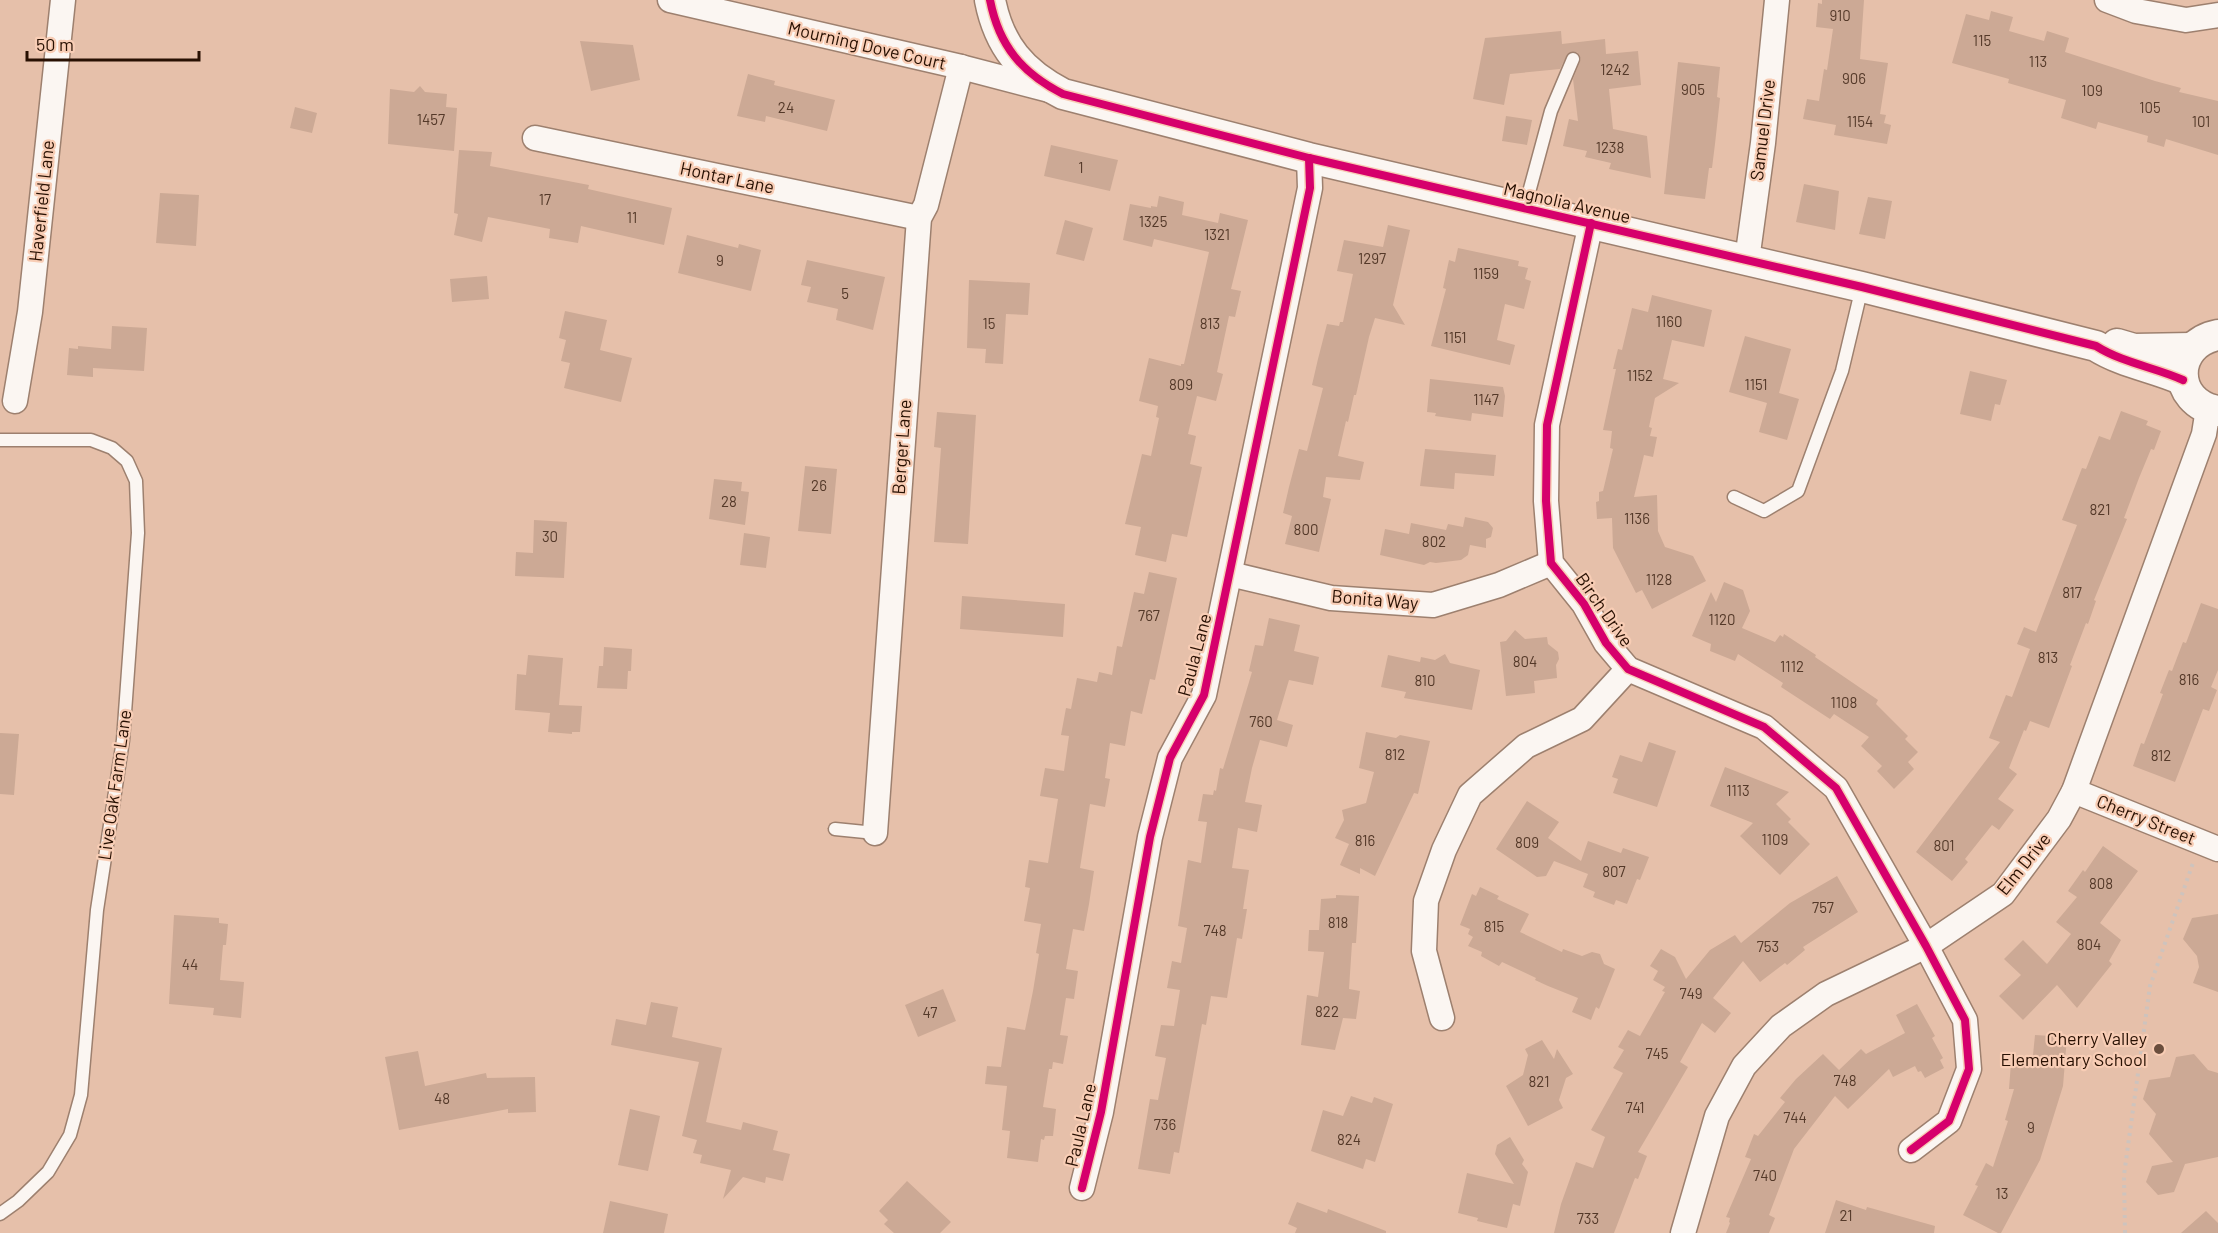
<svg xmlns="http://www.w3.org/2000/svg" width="2218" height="1233" font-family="Barlow,sans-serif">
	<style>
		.building { fill: #cca995 }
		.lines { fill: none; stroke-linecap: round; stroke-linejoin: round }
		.service-casing { stroke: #9d806f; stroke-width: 15 }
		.minor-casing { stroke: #9d806f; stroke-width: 27 }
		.tertiary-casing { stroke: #9d806f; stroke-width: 33 }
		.path { stroke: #cec3bd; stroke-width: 4; stroke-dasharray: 3 4.5; stroke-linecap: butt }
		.service { stroke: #fbf6f2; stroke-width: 12 }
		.minor { stroke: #fbf6f2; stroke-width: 24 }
		.tertiary { stroke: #fbf6f2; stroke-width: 30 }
		.cycleway-casing { stroke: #f8cdb5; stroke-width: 11 }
		.cycleway { stroke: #d6006c; stroke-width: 8 }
		.poi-dot { fill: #6a4e3d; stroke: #f8cdb5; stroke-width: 2 }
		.labels { text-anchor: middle; stroke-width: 4.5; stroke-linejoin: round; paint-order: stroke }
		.number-label { font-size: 15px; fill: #543929 }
		.street-label { font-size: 18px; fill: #281002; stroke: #f8cdb5 }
		.poi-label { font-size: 18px; fill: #281002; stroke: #f8cdb5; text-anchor: end }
	</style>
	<rect width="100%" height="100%" fill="#e6c0aa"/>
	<g class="building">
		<polygon points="1822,0 1864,0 1860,59 1888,63 1880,114 1886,115 1884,123 1891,125 1887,144 1834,135 1836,125 1803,119 1807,99 1819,101 1824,69 1827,70 1833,29 1816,27 1818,3 1822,4"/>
		<polygon points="1991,11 2013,17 2009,31 2044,41 2047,31 2069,38 2065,52 2155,81 2181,88 2179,92 2218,101 2218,155 2166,139 2164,147 2147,142 2148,136 2098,122 2096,129 2061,118 2066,100 2008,83 2009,79 1952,63 1966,14 1989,20"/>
		<polygon points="1561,31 1562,44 1605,39 1606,54 1638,51 1641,85 1609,89 1613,129 1647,136 1651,178 1609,169 1611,163 1585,157 1587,151 1563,146 1569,119 1578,121 1573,79 1581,59 1577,52 1568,53 1560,69 1510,74 1504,105 1473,99 1485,38"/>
		<polygon points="580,41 633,45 640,80 591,91"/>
		<polygon points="1678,62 1720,67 1717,97 1720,98 1715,144 1712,168 1709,168 1705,199 1664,194"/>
		<polygon points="748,74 775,81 774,85 835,100 827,131 766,116 765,122 737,116"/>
		<polygon points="420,86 425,92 447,94 446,107 457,108 454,151 388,144 390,89 414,92"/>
		<polygon points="295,107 317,113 312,133 290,128"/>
		<polygon points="1506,116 1532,120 1527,145 1502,141"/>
		<polygon points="1051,145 1118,160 1110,191 1044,176"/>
		<polygon points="459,150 492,152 490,166 589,185 588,189 672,208 664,245 581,226 578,243 549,238 550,229 488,217 482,242 454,235 458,214 454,213"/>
		<polygon points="1804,184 1839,191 1835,230 1796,222"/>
		<polygon points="160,193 199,195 196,246 156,243"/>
		<polygon points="1159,196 1184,202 1182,215 1218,223 1220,213 1248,220 1231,289 1241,291 1235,317 1229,316 1217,372 1223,374 1216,401 1197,396 1188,434 1196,436 1190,464 1202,467 1187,537 1172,534 1166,562 1135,555 1141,527 1125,524 1142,454 1151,456 1159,418 1156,417 1158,406 1139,401 1149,358 1181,366 1181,364 1184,364 1209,252 1154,239 1152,247 1123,240 1130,204 1151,208 1151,206 1157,207"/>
		<polygon points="1868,197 1892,201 1885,239 1859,234"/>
		<polygon points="1065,220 1093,228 1084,261 1056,254"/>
		<polygon points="1388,225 1410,230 1393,305 1405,325 1375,318 1369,337 1356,395 1354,395 1348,422 1346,421 1338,456 1364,462 1360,480 1326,477 1323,497 1331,499 1319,552 1285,544 1292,516 1283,513 1289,487 1299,449 1307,451 1323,388 1312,385 1318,359 1327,324 1339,326 1340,322 1343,322 1353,274 1337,271 1344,240 1383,247"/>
		<polygon points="687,235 738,248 739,244 761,250 751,291 678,273"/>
		<polygon points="1458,248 1519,261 1518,266 1528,268 1525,279 1531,281 1524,309 1505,304 1497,340 1515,345 1510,365 1431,346 1446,289 1443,288 1449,260 1455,262"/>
		<polygon points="807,260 885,277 873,330 836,320 838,309 807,302 811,287 801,285"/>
		<polygon points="487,276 489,299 452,302 450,279"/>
		<polygon points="969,280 1030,283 1028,315 1006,314 1003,364 985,363 986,349 967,348"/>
		<polygon points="1652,295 1712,310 1704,347 1672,340 1663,379 1679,383 1655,398 1649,427 1652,428 1650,436 1657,437 1653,457 1644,455 1634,497 1657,495 1658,531 1665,547 1693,556 1706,581 1652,609 1642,590 1636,593 1613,548 1612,518 1597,519 1596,502 1599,501 1599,492 1603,491 1613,449 1610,448 1612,431 1603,430 1616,369 1613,369 1618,349 1622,350 1632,308 1648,312"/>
		<polygon points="565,311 607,320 600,350 632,358 621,402 564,388 570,363 561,361 566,340 559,338"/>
		<polygon points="112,326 147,328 144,371 93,368 93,377 67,375 69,348 78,349 78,346 111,349"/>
		<polygon points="1745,336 1791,349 1779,393 1799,399 1787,440 1759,432 1767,403 1729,392"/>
		<polygon points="1970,371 2007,380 2000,405 1995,404 1991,421 1960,414"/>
		<polygon points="1430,379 1503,387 1505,396 1503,417 1472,413 1471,421 1435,416 1436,413 1427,412"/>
		<polygon points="2121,411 2148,421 2146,425 2161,431 2154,450 2151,449 2139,478 2124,518 2127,519 2094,600 2096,601 2088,624 2086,623 2070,665 2072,666 2049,728 2030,721 2026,731 2024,730 2009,768 2017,774 1998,799 2014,810 1999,830 1992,825 1965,859 1968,862 1952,881 1916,852 2000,742 1989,738 2006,695 2012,697 2030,649 2017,644 2024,627 2036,632 2077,525 2062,520 2082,468 2086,469 2099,436 2110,440"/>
		<polygon points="937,412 976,415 968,544 934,542 941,448 934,447"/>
		<polygon points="1425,449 1496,455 1494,476 1455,473 1454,489 1420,486"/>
		<polygon points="805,466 837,469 831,534 798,531"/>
		<polygon points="714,479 742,482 741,491 749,492 745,525 709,519"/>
		<polygon points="1465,517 1488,522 1493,528 1491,537 1486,539 1486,548 1470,545 1468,555 1461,560 1436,563 1430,562 1424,565 1380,555 1385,529 1409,534 1411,523 1446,530 1448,524 1463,527"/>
		<polygon points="534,520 567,522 564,578 515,576 516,552 533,553"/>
		<polygon points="744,533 770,537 766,568 740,565"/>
		<polygon points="1149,572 1177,578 1155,680 1150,679 1142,714 1131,711 1125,746 1110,743 1105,778 1110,779 1105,807 1090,804 1080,868 1094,871 1089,904 1084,931 1073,929 1066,969 1078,971 1074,999 1066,998 1060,1035 1068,1036 1063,1064 1053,1062 1052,1069 1049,1069 1043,1107 1056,1109 1053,1136 1045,1136 1044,1140 1041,1139 1038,1162 1007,1158 1010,1131 1002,1130 1007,1086 985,1084 987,1066 1001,1067 1007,1027 1025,1030 1033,991 1039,954 1036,953 1041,924 1024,921 1030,888 1025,887 1029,860 1048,863 1058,799 1040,796 1045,768 1064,771 1069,736 1061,735 1066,708 1071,709 1077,678 1097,682 1099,672 1112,675 1117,646 1122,647 1134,592 1144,594"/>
		<polygon points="1724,582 1743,590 1750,611 1742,628 1775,642 1780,635 1783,637 1784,634 1816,655 1815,657 1878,700 1876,704 1908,736 1905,739 1918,752 1908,762 1914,769 1894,789 1877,771 1882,766 1861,746 1869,737 1834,714 1830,719 1781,687 1783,683 1738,654 1735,661 1710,651 1711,644 1692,636 1711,592 1716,602"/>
		<polygon points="962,596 1065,604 1063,637 960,629"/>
		<polygon points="2201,603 2218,609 2218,670 2211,687 2217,690 2209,711 2203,709 2175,782 2133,766 2141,743 2144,744 2163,694 2160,693 2169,670 2172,671 2183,642 2186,643"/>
		<polygon points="1269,618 1300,625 1294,651 1319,657 1313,685 1289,680 1277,720 1293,725 1287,747 1260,740 1252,768 1245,802 1262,805 1257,832 1238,828 1232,868 1249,870 1243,909 1247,909 1242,939 1237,938 1227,998 1211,996 1206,1025 1202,1024 1179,1153 1174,1152 1170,1174 1138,1169 1150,1099 1158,1100 1166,1058 1155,1056 1161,1025 1174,1026 1180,990 1167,988 1172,961 1181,963 1187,928 1178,926 1188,860 1201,863 1207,822 1198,821 1203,794 1213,795 1214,790 1216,791 1220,768 1223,769 1252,672 1249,671 1255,645 1263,646"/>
		<polygon points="1515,630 1525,639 1547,637 1548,644 1558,652 1559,659 1556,665 1557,678 1534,681 1535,693 1506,696 1500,642 1506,641"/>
		<polygon points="604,647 632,649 631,671 628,671 627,689 597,688 599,666 603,666"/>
		<polygon points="1445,654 1450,663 1480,670 1472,710 1404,698 1406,692 1381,687 1388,655 1420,662 1421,657 1435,660"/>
		<polygon points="528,655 563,658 559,705 582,706 580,732 572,732 572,734 548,732 550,713 515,710 517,674 526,675"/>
		<polygon points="1366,732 1396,738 1400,735 1430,741 1418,794 1414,793 1375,876 1360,868 1360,874 1340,865 1349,844 1335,838 1344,820 1342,810 1366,803 1374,772 1359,768"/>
		<polygon points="0,733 19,734 14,795 0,794"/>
		<polygon points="1649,742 1676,751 1657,807 1613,793 1618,779 1612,777 1620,755 1642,762"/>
		<polygon points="1725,767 1789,792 1776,804 1791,819 1788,822 1810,844 1780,875 1740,836 1753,823 1710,806"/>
		<polygon points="1527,801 1559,822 1548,838 1581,861 1588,841 1621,853 1623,848 1649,857 1640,880 1637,879 1627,904 1616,900 1614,905 1593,897 1595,892 1583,887 1588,874 1554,861 1546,876 1537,877 1496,849"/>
		<polygon points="2103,846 2138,871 2100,923 2121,940 2109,961 2112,964 2077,1008 2057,985 2023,1020 1999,996 2021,975 2004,959 2023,940 2047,964 2071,934 2056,922 2077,897 2068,891 2083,870 2085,872"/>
		<polygon points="1837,876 1858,912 1803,947 1805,950 1787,965 1785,963 1760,982 1743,961 1713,998 1731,1013 1715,1033 1702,1023 1680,1062 1688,1067 1638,1152 1647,1156 1638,1179 1635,1178 1614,1233 1554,1233 1561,1204 1576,1162 1593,1168 1605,1137 1591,1130 1623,1073 1613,1068 1624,1050 1618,1047 1628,1030 1640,1036 1665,992 1662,991 1665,987 1653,980 1658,971 1650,966 1661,949 1675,957 1686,979 1710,950 1735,935 1741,943 1790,903"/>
		<polygon points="1480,887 1499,896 1497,899 1529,914 1520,932 1562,952 1563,949 1582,956 1592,952 1600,954 1604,964 1615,969 1599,1009 1596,1007 1591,1020 1572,1012 1578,998 1548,986 1535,980 1536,978 1502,962 1499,966 1481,956 1482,952 1468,946 1473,937 1468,934 1470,929 1460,925 1472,894 1476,896"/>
		<polygon points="1336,895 1359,896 1356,943 1352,943 1349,989 1360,991 1356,1019 1343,1018 1335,1050 1301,1045 1307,995 1318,997 1324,952 1308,951 1309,930 1319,930 1321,899 1336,898"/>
		<polygon points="2218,914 2218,992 2193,983 2199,967 2197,956 2183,939 2192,918"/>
		<polygon points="174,915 219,918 219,923 228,924 226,945 223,945 220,980 244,982 241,1018 213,1015 214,1008 169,1004"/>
		<polygon points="943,989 956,1021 918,1037 905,1005"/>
		<polygon points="651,1002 678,1007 672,1037 722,1048 706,1122 741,1130 743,1122 778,1131 773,1150 790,1154 783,1181 766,1177 765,1183 743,1177 723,1199 731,1170 700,1163 702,1155 693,1153 697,1140 682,1136 699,1062 611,1045 616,1019 646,1025"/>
		<polygon points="1917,1004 1935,1036 1932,1038 1943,1058 1940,1060 1944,1068 1925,1078 1921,1071 1918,1072 1915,1066 1893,1077 1889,1069 1848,1109 1835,1096 1794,1149 1769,1215 1775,1218 1769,1233 1726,1233 1730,1223 1729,1222 1730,1218 1726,1217 1751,1159 1745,1157 1754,1134 1758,1136 1785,1102 1780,1098 1796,1079 1823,1054 1839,1070 1861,1049 1866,1054 1905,1033 1896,1015"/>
		<polygon points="2035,1035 2067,1037 2063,1086 2040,1160 2001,1233 1998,1233 1963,1215 1978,1186 1975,1185 1986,1163 1993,1167 2008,1121 2005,1120 2014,1089 2009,1089 2011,1063 2032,1065"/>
		<polygon points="1542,1040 1554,1059 1557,1049 1573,1074 1566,1078 1559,1100 1563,1108 1528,1126 1506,1086 1523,1075 1528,1055 1525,1049"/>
		<polygon points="418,1051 425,1086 486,1073 487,1078 535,1077 536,1112 508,1113 508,1109 399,1130 385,1057"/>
		<polygon points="2194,1054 2208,1070 2218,1073 2218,1157 2185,1164 2174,1192 2158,1195 2146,1182 2152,1166 2173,1162 2149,1134 2156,1114 2143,1099 2149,1080 2170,1077 2176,1057"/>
		<polygon points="1351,1096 1372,1103 1374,1097 1393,1104 1375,1162 1366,1159 1363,1169 1311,1151 1323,1110 1343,1116"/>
		<polygon points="630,1109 660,1116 648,1171 618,1165"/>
		<polygon points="1510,1137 1524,1160 1522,1164 1528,1172 1520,1206 1513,1204 1507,1228 1477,1221 1478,1218 1458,1213 1467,1173 1514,1184 1495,1154 1497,1145"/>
		<polygon points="907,1181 951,1222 940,1233 894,1233 884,1224 888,1220 879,1211"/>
		<polygon points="1836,1200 1866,1210 1867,1207 1935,1226 1934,1233 1825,1233"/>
		<polygon points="610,1201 668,1214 664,1233 603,1233"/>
		<polygon points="1297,1202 1327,1213 1328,1209 1386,1231 1386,1233 1295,1233 1297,1228 1288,1224"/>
		<polygon points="2206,1211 2218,1223 2218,1233 2181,1233"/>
	</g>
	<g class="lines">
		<defs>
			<g id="service">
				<polyline points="1525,207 1551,111 1573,59"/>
				<polyline points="0,440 91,440 112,448 127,461 136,481 138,533 123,740 97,910 81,1095 70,1135 48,1172 18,1201 0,1214"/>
				<polyline points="1734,497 1764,511 1798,491 1842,371 1862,287"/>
				<polyline points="835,829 875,833"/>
			</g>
			<g id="minor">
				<polyline points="670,0 961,67 1049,90"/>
				<polyline points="2107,0 2136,11 2186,20 2218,15"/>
				<polyline points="535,138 919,218"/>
				<polyline points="1591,223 1547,425 1546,501 1551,563 1584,604 1606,643 1628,669 1764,727 1836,788 1926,946 1965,1020 1969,1069 1949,1121 1911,1150"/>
				<polyline points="1747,260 1763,143 1777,0"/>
				<polyline points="15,401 30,312 63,0"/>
				<polyline points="1230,574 1331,598 1433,605 1499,585 1551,563"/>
				<polyline points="2074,791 2218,849"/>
				<polyline points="875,833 919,218 926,205 961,67"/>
				<polyline points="1442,1018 1424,951 1426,901 1444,850 1470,795 1526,746 1582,719 1628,669"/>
				<polyline points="1082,1188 1101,1112 1150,837 1170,758 1204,695 1310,188 1309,158"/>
				<polyline points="1683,1233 1717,1116 1744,1066 1781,1026 1826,994 1926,946 2003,894 2059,819 2074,791 2204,434 2208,409"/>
			</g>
			<g id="tertiary">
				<path d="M990,0C999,46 1022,73 1063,94L1309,158L1862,287L2096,346C2123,363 2154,367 2183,380"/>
				<path d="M2218,335C2171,344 2171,403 2218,411"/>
				<polyline points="2117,344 2134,349 2192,348"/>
			</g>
		</defs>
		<use href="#service" class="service-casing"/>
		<use href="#minor" class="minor-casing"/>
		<use href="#tertiary" class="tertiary-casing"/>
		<polyline class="path" points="2125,1233 2124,1175 2150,986 2193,863"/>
		<use href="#service" class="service"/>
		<use href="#minor" class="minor"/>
		<use href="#tertiary" class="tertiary"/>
		<defs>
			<g id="cycleway">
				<path d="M990,0C999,46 1022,73 1063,94L1309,158L1862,287L2096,346C2123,363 2154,367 2183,380"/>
				<polyline points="1591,223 1547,425 1546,501 1551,563 1584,604 1606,643 1628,669 1764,727 1836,788 1926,946 1965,1020 1969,1069 1949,1121 1911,1150"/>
				<polyline points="1082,1188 1101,1112 1150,837 1170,758 1204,695 1310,188 1309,158"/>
			</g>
		</defs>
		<use href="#cycleway" class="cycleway-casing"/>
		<use href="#cycleway" class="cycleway"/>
	</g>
	<circle class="poi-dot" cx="2159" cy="1049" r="6"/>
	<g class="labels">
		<g class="number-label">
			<text x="1840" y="21">910</text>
			<text x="1982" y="46">115</text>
			<text x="2038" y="67">113</text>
			<text x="1615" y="75">1242</text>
			<text x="1854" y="84">906</text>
			<text x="1693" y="95">905</text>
			<text x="2092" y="96">109</text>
			<text x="786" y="113">24</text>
			<text x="2150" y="113">105</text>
			<text x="431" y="125">1457</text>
			<text x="1860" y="127">1154</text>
			<text x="2201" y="127">101</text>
			<text x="1610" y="153">1238</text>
			<text x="1081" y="173">1</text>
			<text x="545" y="205">17</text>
			<text x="632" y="223">11</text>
			<text x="1153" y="227">1325</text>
			<text x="1217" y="240">1321</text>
			<text x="1372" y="264">1297</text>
			<text x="720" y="266">9</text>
			<text x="1486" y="279">1159</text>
			<text x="845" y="299">5</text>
			<text x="1669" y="327">1160</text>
			<text x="989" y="329">15</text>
			<text x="1210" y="329">813</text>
			<text x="1455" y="343">1151</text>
			<text x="1640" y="381">1152</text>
			<text x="1181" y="390">809</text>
			<text x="1756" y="390">1151</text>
			<text x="1486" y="405">1147</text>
			<text x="819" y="491">26</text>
			<text x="729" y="507">28</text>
			<text x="2100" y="515">821</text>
			<text x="1637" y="524">1136</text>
			<text x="1306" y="535">800</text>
			<text x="550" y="542">30</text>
			<text x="1434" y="547">802</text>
			<text x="1659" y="585">1128</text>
			<text x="2072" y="598">817</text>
			<text x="1149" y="621">767</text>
			<text x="1722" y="625">1120</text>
			<text x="2048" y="663">813</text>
			<text x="1525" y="667">804</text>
			<text x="1792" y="672">1112</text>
			<text x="2189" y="685">816</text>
			<text x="1425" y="686">810</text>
			<text x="1844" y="708">1108</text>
			<text x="1261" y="727">760</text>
			<text x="1395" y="760">812</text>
			<text x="2161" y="761">812</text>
			<text x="1738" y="796">1113</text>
			<text x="1775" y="845">1109</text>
			<text x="1365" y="846">816</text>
			<text x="1527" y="848">809</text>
			<text x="1944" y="851">801</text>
			<text x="1614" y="877">807</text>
			<text x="2101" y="889">808</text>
			<text x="1823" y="913">757</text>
			<text x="1338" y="928">818</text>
			<text x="1494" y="932">815</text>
			<text x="1215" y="936">748</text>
			<text x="2089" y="950">804</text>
			<text x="1768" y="952">753</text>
			<text x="190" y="970">44</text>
			<text x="1691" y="999">749</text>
			<text x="1327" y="1017">822</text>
			<text x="930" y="1018">47</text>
			<text x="1657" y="1059">745</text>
			<text x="1845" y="1086">748</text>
			<text x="1539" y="1087">821</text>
			<text x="442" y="1104">48</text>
			<text x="1635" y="1113">741</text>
			<text x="1795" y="1123">744</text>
			<text x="1165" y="1130">736</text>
			<text x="2031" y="1133">9</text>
			<text x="1349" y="1145">824</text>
			<text x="1765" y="1181">740</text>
			<text x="2002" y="1199">13</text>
			<text x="1846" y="1221">21</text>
			<text x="1588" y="1224">733</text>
		</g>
		<g class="street-label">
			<text transform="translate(867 46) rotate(13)" y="6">Mourning Dove Court</text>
			<text transform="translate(1763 130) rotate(-83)" y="6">Samuel Drive</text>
			<text transform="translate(727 178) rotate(12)" y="6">Hontar Lane</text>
			<text transform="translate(42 201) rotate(-84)" y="6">Haverfield Lane</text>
			<text transform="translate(1567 203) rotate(13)" y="6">Magnolia Avenue</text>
			<text transform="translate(902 447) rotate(-86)" y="6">Berger Lane</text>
			<text transform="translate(1375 600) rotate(5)" y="6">Bonita Way</text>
			<text transform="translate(1604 610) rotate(55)" y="6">Birch Drive</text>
			<text transform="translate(1195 655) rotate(-75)" y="6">Paula Lane</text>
			<text transform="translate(115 785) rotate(-82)" y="6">Live Oak Farm Lane</text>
			<text transform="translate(2146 820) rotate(22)" y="6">Cherry Street</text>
			<text transform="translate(2024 864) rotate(-51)" y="6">Elm Drive</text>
			<text transform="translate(1081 1125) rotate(-77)" y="6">Paula Lane</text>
		</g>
		<g class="poi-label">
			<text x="2147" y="1045">Cherry Valley<tspan x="2147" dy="21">Elementary School</tspan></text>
		</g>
	</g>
	<path d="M27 51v9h172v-9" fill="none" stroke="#281002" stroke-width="3"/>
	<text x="36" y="51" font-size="18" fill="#281002" stroke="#f8cdb5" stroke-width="4.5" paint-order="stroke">50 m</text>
</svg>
